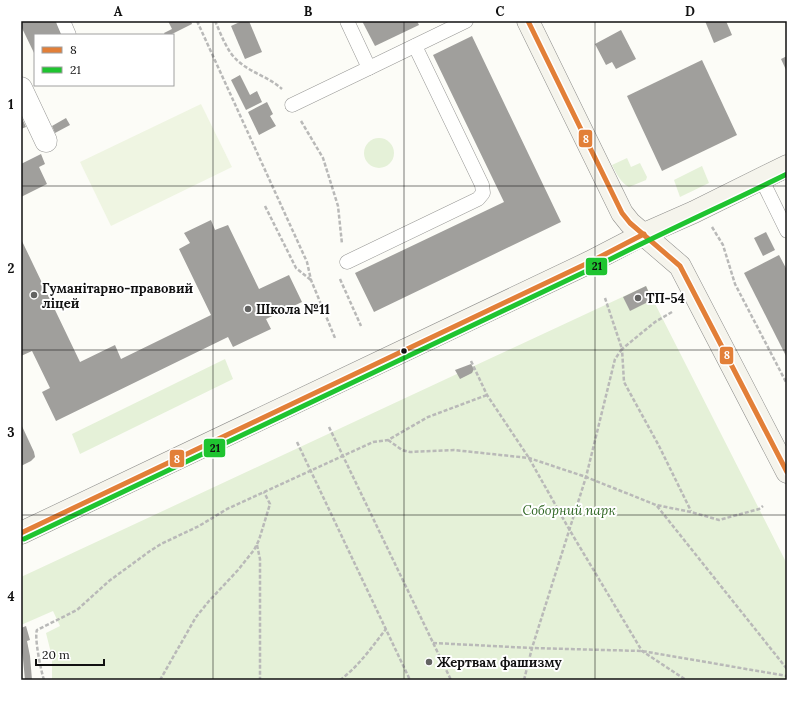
<svg xmlns="http://www.w3.org/2000/svg" width="808" height="701" font-family="Lora,serif">
	<style>
		.green { fill: #e5f1d8 }
		.pitch { fill: #eff5e2 }
		.building { fill: #a09f9c }
		.lines { fill: none; stroke-linecap: round; stroke-linejoin: round }
		.lane-casing { stroke: #979795; stroke-width: 15 }
		.street-casing { stroke: #979795; stroke-width: 23 }
		.secondary-casing { stroke: #8d8d8b; stroke-width: 23 }
		.path { stroke: #b9b9b8; stroke-width: 2.5; stroke-dasharray: 4 2; stroke-linecap: butt }
		.lane { stroke: #fffffe; stroke-width: 14 }
		.street { stroke: #fffffe; stroke-width: 22 }
		.secondary { stroke: #f5f4ec; stroke-width: 22 }
		.bus-1-casing { stroke: #fff; stroke-width: 8 }
		.bus-2-casing { stroke: #fff; stroke-width: 8 }
		.bus-1 { stroke: #e27f38; stroke-width: 5 }
		.bus-2 { stroke: #1fc430; stroke-width: 5 }
		.grid { fill: none; stroke: #111; stroke-width: 1; stroke-opacity: 0.55 }
		.poi-dot { fill: #636362; stroke: #fff; stroke-width: 1.5 }
		.bus-dot { fill: #111; stroke: #fff; stroke-width: 1.5 }
		.labels { text-anchor: middle; stroke-width: 4; stroke-linejoin: round; paint-order: stroke }
		.poi-label { font-size: 13px; font-weight: bold; fill: #111; stroke: #fff; text-anchor: start }
		.park-label { font-size: 13px; font-style: italic; fill: #2f6623; stroke: #fff }
		.line-badge { stroke: #fff; stroke-width: 1.5 }
		.badge-label { font-size: 11px; text-anchor: middle; font-weight: bold; fill: #fff }
		.pale-badge-label { font-size: 11px; text-anchor: middle; font-weight: bold; fill: #111 }
		.neatline { fill: none; stroke: #111; stroke-width: 1.5 }
		.grid-label { font-size: 13px; text-anchor: middle; font-weight: bold; fill: #111 }
	</style>
	<rect width="100%" height="100%" fill="#fcfcf7"/>
	<g class="green">
		<circle cx="379" cy="153" r="15"/>
		<path d="M627,158L631,167L640,163L647,177L646,180L629,187C621,183 616,173 612,165Z"/>
		<polygon points="702,166 709,183 680,197 674,180"/>
		<polygon points="646,286 787,564 787,680 52,680 52,657 46,633 60,626 53,611 21,625 21,577"/>
		<polygon points="225,359 233,379 80,454 72,434"/>
	</g>
	<polygon class="pitch" points="201,104 232,167 111,226 80,162"/>
	<g class="building">
		<polygon points="21,21 57,21 63,35 35,35 35,55 21,26"/>
		<polygon points="168,21 191,21 192,24 170,35 165,35 164,33 172,29"/>
		<polygon points="242,21 249,21 262,52 245,59 231,26"/>
		<polygon points="362,21 417,21 419,25 375,46"/>
		<polygon points="705,21 726,21 732,35 714,43"/>
		<polygon points="621,30 636,59 616,69 612,62 606,65 595,44"/>
		<polygon points="472,36 561,222 374,312 355,273 504,202 433,55"/>
		<polygon points="787,56 787,72 781,59"/>
		<polygon points="702,60 737,135 662,171 627,96"/>
		<polygon points="240,75 250,95 257,91 262,102 246,110 231,80"/>
		<polygon points="267,102 273,114 270,116 276,126 259,135 248,112"/>
		<polygon points="21,116 26,127 21,129"/>
		<polygon points="66,118 70,125 55,133 52,126"/>
		<polygon points="41,154 45,164 39,167 47,184 21,197 21,164"/>
		<polygon points="211,220 215,230 228,225 259,289 289,275 302,302 266,319 271,329 233,347 228,337 56,421 42,392 50,388 32,351 21,356 21,239 80,362 115,345 121,359 211,315 179,249 190,243 184,233"/>
		<polygon points="766,232 775,250 763,256 754,238"/>
		<polygon points="779,255 787,270 787,358 744,273"/>
		<polygon points="646,286 652,300 630,311 623,297"/>
		<polygon points="471,364 474,369 472,373 460,379 455,370"/>
		<polygon points="21,424 34,452 35,457 31,461 21,466"/>
		<polygon points="26,626 30,640 27,641 30,656 32,680 25,680 23,659 21,646 21,628"/>
	</g>
	<g class="lines">
		<defs>
			<g id="lane">
				<polyline points="63,21 69,35"/>
				<polyline points="347,21 369,68 466,21"/>
				<polyline points="292,105 369,68"/>
				<polyline points="761,178 787,231"/>
				<polyline points="347,262 478,199 483,193 482,185 415,46"/>
			</g>
			<polyline id="street" points="21,88 46,141"/>
			<g id="secondary">
				<polyline points="528,21 622,213 630,223 680,266 787,472"/>
				<polyline points="21,533 590,262 644,234 694,212 787,166"/>
			</g>
		</defs>
		<use href="#lane" class="lane-casing"/>
		<use href="#street" class="street-casing"/>
		<use href="#secondary" class="secondary-casing"/>
		<g class="path">
			<polyline points="197,21 307,262 311,280 335,338"/>
			<path d="M215,21C221,34 227,52 238,61C251,73 269,77 282,89"/>
			<polyline points="301,121 323,158 338,206 342,244"/>
			<polyline points="265,206 296,268 311,280"/>
			<polyline points="712,227 723,245 735,284 787,384"/>
			<polyline points="340,279 361,326"/>
			<polyline points="672,312 655,322 622,349 624,382 659,446 691,511"/>
			<polyline points="471,361 487,395 529,458 569,529 642,651 686,680"/>
			<polyline points="329,427 451,680"/>
			<polyline points="388,440 402,450 410,452 454,450 529,458 586,477 656,505 691,512 719,520 759,509 763,506"/>
			<polyline points="297,442 410,680"/>
			<polyline points="657,506 787,669"/>
			<polyline points="257,545 260,559 260,680"/>
			<polyline points="433,643 532,648 642,651 787,676"/>
			<path d="M44,680C41,671 34,637 37,630L77,610L109,581L150,551L161,544L199,526L227,509L373,442L388,440L428,417L487,395"/>
			<polyline points="160,680 196,617 209,601 238,570 254,550 259,540 270,504 264,492"/>
			<path d="M340,680C358,667 372,647 386,629"/>
			<polyline points="524,680 532,648 586,477 615,359 622,349 605,298"/>
		</g>
		<use href="#lane" class="lane"/>
		<use href="#street" class="street"/>
		<use href="#secondary" class="secondary"/>
		<defs>
			<g id="bus-1">
				<polyline points="528,21 622,213 630,223 680,266 787,472"/>
				<polyline points="21,533 590,262 644,234"/>
			</g>
			<path id="bus-2" d="M24,539L593,268C657,235 722,206 787,174"/>
		</defs>
		<use href="#bus-1" class="bus-1-casing"/>
		<use href="#bus-2" class="bus-2-casing"/>
		<use href="#bus-1" class="bus-1"/>
		<use href="#bus-2" class="bus-2"/>
	</g>
	<path class="grid" d="M213,21V680M404,21V680M595,21V680M21,186H787M21,350H787M21,515H787"/>
	<g class="poi-dot">
		<circle cx="34" cy="295" r="4"/>
		<circle cx="638" cy="298" r="4"/>
		<circle cx="248" cy="309" r="4"/>
		<circle cx="429" cy="662" r="4"/>
	</g>
	<circle class="bus-dot" cx="404" cy="351" r="3.5"/>
	<g class="labels">
		<g class="poi-label">
			<text x="42" y="293">Гуманітарно-правовий<tspan x="42" dy="15">ліцей</tspan></text>
			<text x="646" y="303">ТП-54</text>
			<text x="256" y="314">Школа №11</text>
			<text x="437" y="667">Жертвам фашизму</text>
		</g>
		<g class="park-label">
			<text x="569" y="515">Соборний парк</text>
		</g>
	</g>
	<g class="line-badge">
		<rect x="578" y="129" width="15" height="19" rx="4" fill="#e27f38"/>
		<rect x="585" y="257" width="23" height="19" rx="4" fill="#1fc430"/>
		<rect x="719" y="346" width="15" height="19" rx="4" fill="#e27f38"/>
		<rect x="203" y="438" width="23" height="20" rx="4" fill="#1fc430"/>
		<rect x="169" y="449" width="16" height="19" rx="4" fill="#e27f38"/>
	</g>
	<g class="badge-label">
		<text x="586" y="143">8</text>
		<text x="727" y="359">8</text>
		<text x="177" y="463">8</text>
	</g>
	<g class="pale-badge-label">
		<text x="597" y="270">21</text>
		<text x="215" y="452">21</text>
	</g>
	<rect width="808" height="701" fill="none" stroke="#ffffff" stroke-width="44"/>
	<rect x="34" y="34" width="140" height="52" fill="#ffffff" stroke="#a0a0a0"/>
	<rect x="42" y="47" width="20" height="6" fill="#e27f38" stroke="#a0a0a0"/>
	<text x="70" y="54" font-size="12" fill="#111111">8</text>
	<rect x="42" y="67" width="20" height="6" fill="#1fc430" stroke="#a0a0a0"/>
	<text x="70" y="74" font-size="12" fill="#111111">21</text>
	<path d="M36 659v6h68v-6" fill="none" stroke="#111111" stroke-width="2"/>
	<text x="42" y="659" font-size="12" fill="#111111" stroke="#ffffff" stroke-width="3" paint-order="stroke">20 m</text>
	<rect x="22" y="22" width="764" height="657" class="neatline"/>
	<g class="grid-label">
		<text x="118" y="16">A</text>
		<text x="308" y="16">B</text>
		<text x="500" y="16">C</text>
		<text x="690" y="16">D</text>
		<text x="11" y="109">1</text>
		<text x="11" y="273">2</text>
		<text x="11" y="437">3</text>
		<text x="11" y="601">4</text>
	</g>
</svg>
